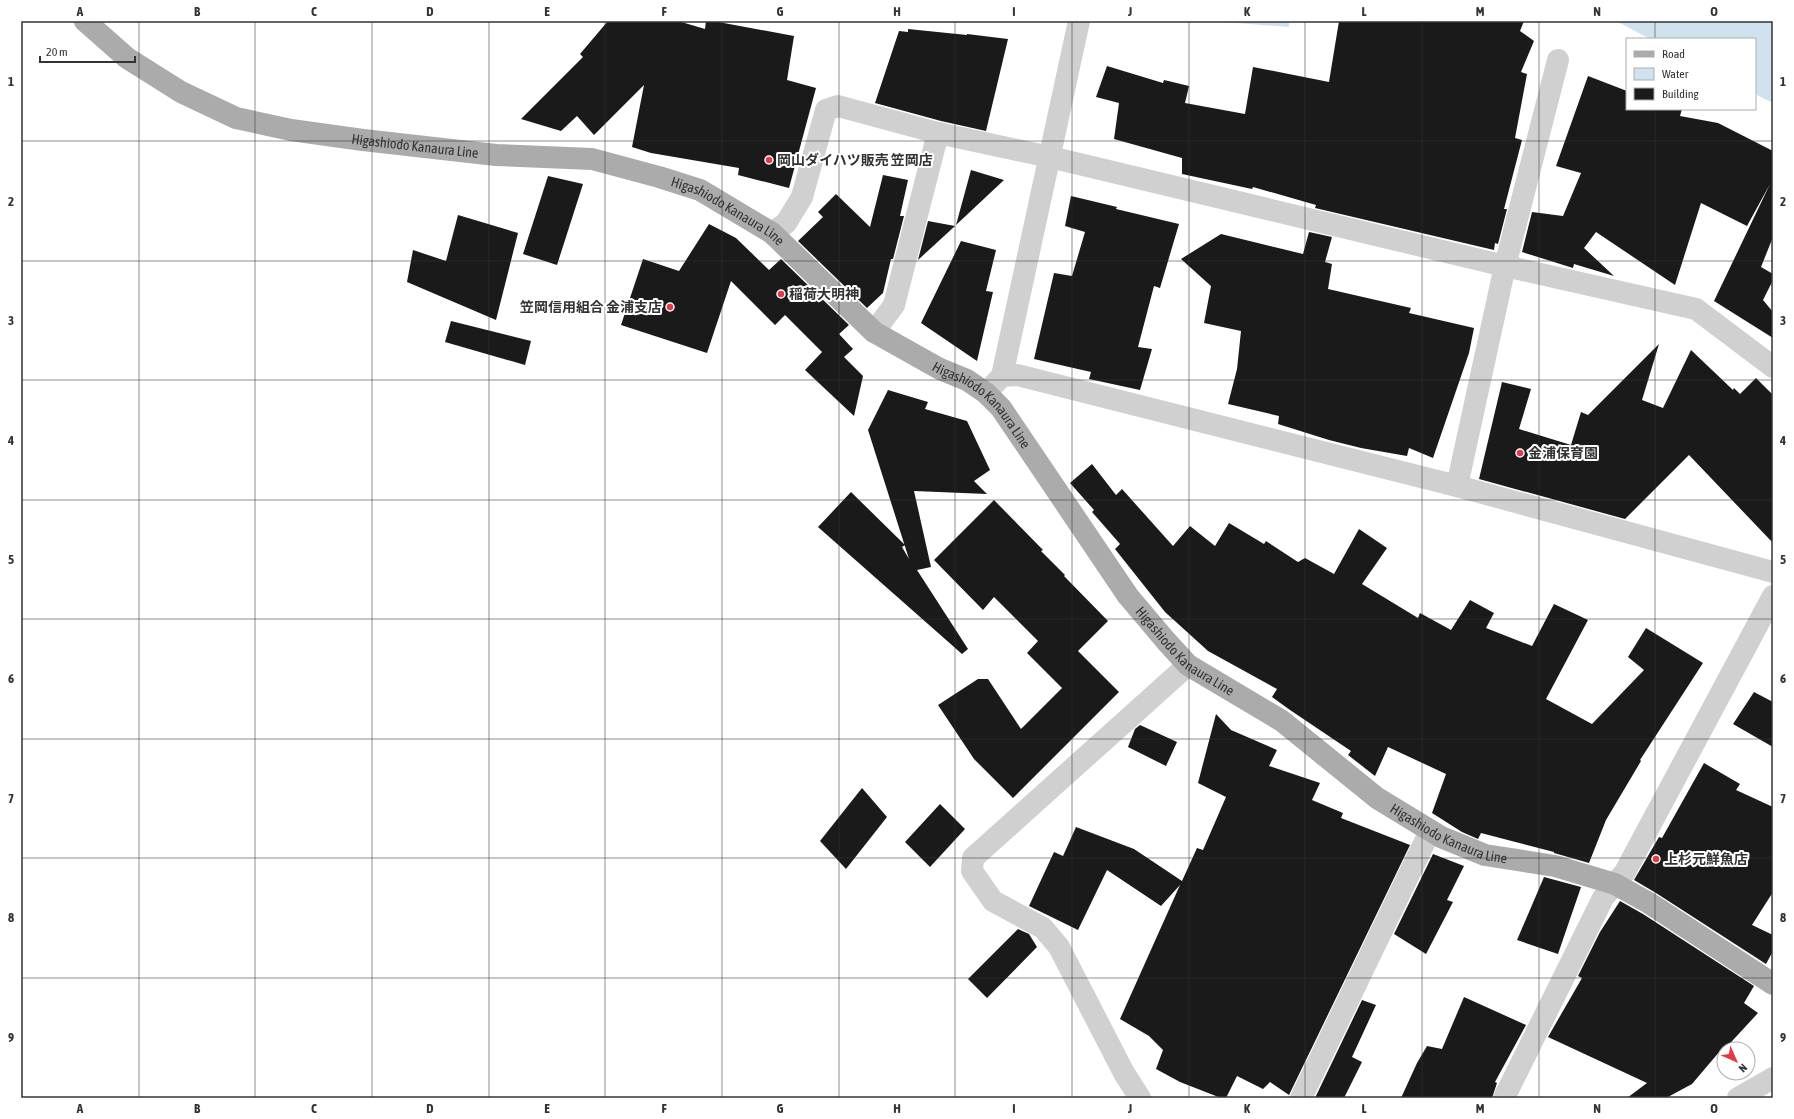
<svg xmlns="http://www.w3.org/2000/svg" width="1794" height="1119" font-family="'Asap Condensed','Noto Sans JP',sans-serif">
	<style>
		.water { fill: #cfe2ee }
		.building { fill: #1a1a1a }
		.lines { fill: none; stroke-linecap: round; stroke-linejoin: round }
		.minor { stroke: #d0d0d0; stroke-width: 22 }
		.major { stroke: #ababab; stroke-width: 22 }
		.grid { fill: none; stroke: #333; stroke-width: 1; stroke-opacity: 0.55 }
		.poi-dot { fill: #e63946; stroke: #fff; stroke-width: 1.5 }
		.labels { text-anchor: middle; stroke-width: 4; stroke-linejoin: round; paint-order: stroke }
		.street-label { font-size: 14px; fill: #333; stroke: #fff }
		.poi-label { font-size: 14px; font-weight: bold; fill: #333; stroke: #fff; text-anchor: start }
		.neatline { fill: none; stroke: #333; stroke-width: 1.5 }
		.grid-label { font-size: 13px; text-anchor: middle; font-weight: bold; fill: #333 }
	</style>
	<rect width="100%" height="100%" fill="#fff"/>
	<g class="water">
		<polygon points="1210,21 1289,21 1289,27"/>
		<polygon points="1616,21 1773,21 1773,103 1755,94 1755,39 1650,39"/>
	</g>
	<g class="building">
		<polygon points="608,21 678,21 705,29 706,21 713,21 794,36 787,80 816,88 789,188 738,175 739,168 651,153 632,147 644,85 594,135 577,116 561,131 521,119 583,57 580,54"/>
		<polygon points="1339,21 1524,21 1520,31 1534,41 1521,72 1527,74 1515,138 1522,140 1504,209 1507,209 1498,244 1495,243 1494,250 1315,208 1316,205 1253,187 1252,189 1182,174 1182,158 1114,139 1119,103 1096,97 1107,66 1163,83 1164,80 1189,86 1185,103 1245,114 1253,67 1329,82"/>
		<polygon points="908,29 967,35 967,34 1008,39 986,131 941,121 875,103 899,31 908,32"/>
		<polygon points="1588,76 1627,91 1627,109 1682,109 1680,116 1718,123 1773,151 1773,237 1761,267 1773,274 1773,280 1763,300 1773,312 1773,338 1714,301 1770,184 1747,226 1701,203 1675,285 1596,232 1584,248 1614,276 1574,264 1573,268 1522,252 1532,212 1563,216 1581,173 1556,166"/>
		<polygon points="971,170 1004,180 956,225"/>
		<polygon points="883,175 908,180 900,216 904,216 893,259 891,259 883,293 867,308 798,241 823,217 818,212 836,194 870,227"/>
		<polygon points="548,176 583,184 557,265 523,254"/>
		<polygon points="1071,196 1117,207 1116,209 1179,224 1160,288 1154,286 1138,347 1152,349 1140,390 1089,379 1091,372 1034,359 1054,273 1072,276 1085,232 1065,226"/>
		<polygon points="458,215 518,233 496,320 407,282 413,250 446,261"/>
		<polygon points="928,221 955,226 918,260"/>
		<polygon points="709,224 736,238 769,270 781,259 849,325 839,334 853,349 844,357 863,376 854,416 805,370 822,352 785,315 775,325 731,281 707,353 621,325 643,259 679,271"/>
		<polygon points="1309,232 1332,237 1325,262 1332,264 1328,289 1411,308 1409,313 1474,328 1469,353 1433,458 1409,448 1407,456 1361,448 1329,440 1278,424 1279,416 1228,404 1237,369 1241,331 1204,323 1211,286 1181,259 1221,234 1303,254"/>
		<polygon points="961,241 996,250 986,291 993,292 977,361 921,323"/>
		<polygon points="451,321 531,341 525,365 445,342"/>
		<polygon points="1659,344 1642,400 1663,408 1691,350 1733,390 1734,388 1740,394 1756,378 1773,395 1773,543 1689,455 1625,519 1479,479 1502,382 1531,389 1519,429 1571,445 1581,412 1588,415"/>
		<polygon points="888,390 928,402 925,409 967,421 990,470 974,481 987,494 914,491 931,567 917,570 968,649 962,654 818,527 851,492 905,545 902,547 909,559 868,430"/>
		<polygon points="1092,464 1116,495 1122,489 1173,546 1190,526 1215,546 1229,523 1264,544 1266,541 1298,562 1305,558 1334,574 1359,529 1387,548 1362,584 1418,618 1420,613 1451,630 1470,600 1494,613 1486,628 1532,646 1554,604 1588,620 1546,699 1592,724 1644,670 1628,657 1646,628 1703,663 1640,760 1641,761 1606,820 1589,863 1554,853 1554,852 1481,833 1478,839 1462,832 1432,813 1446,774 1388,747 1375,776 1348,755 1351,751 1290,710 1272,697 1277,689 1208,651 1165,612 1115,549 1120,544 1092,512 1094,510 1070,483"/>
		<polygon points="994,500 1043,550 1041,551 1065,575 1064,576 1108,621 1078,651 1119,692 1013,798 974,759 938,705 978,679 988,679 1021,729 1062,688 1027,653 1038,641 994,597 983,610 934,560"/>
		<polygon points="1754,692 1773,702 1773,747 1733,724"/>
		<polygon points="1216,714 1231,730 1277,750 1269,766 1320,783 1312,800 1343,813 1341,818 1410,845 1289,1095 1270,1082 1263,1089 1237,1076 1226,1098 1221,1098 1180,1082 1156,1069 1163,1050 1149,1036 1120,1019 1180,885 1161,906 1107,870 1078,930 1029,906 1054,852 1063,856 1076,827 1134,849 1182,881 1197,848 1203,850 1226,797 1198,783"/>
		<polygon points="1140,725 1177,742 1166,766 1128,747 1135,729"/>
		<polygon points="1704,763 1740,784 1736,790 1773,807 1773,892 1752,925 1773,935 1773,951 1766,964 1656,893 1634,880 1659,837 1662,838"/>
		<polygon points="862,788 887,817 846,869 820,841"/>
		<polygon points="940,804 965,829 930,867 905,842"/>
		<polygon points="1433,854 1464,866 1447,900 1453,902 1426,954 1394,934"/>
		<polygon points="1544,877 1581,887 1558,954 1517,940"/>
		<polygon points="1620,901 1643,914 1754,986 1744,1003 1758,1013 1722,1052 1720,1051 1692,1084 1666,1098 1627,1098 1647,1083 1548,1037 1582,978 1578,976 1600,932"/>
		<polygon points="1018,929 1029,934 1037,947 987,998 968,979"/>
		<polygon points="1464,997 1526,1025 1495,1082 1497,1083 1492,1098 1401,1098 1417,1063 1427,1046 1442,1049"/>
		<polygon points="1362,1000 1376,1005 1352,1057 1362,1062 1344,1098 1315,1098"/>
	</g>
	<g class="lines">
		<g class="minor">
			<polyline points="772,233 786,223 802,197 826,110 838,106 938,133 1050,157 1505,266 1696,309 1773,367"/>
			<polyline points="874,332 894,305 938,133"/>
			<polyline points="1002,376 1079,21"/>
			<polyline points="986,393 1002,376 1017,375 1457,486 1773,572"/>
			<polyline points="1457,486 1505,266 1558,60"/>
			<polyline points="1140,1098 1124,1073 1059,947 1043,928 993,901 972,871 973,858 1188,665"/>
			<polyline points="1301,1098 1430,831"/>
			<polyline points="1504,1098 1603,898 1625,872 1773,596"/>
			<polyline points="1738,1098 1773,1078"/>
		</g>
		<path class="major" id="s1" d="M85,21L127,58L181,92L236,118L291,130L363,140L496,155L592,159L659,177L700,190L772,233L874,332L940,369L967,380L986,393L1001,408L1128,596L1166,641L1188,665L1282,721L1377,798L1441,837L1485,855L1555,866L1615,884L1649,903L1773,984"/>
	</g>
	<path class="grid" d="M139,21V1098M255,21V1098M372,21V1098M489,21V1098M605,21V1098M722,21V1098M839,21V1098M955,21V1098M1072,21V1098M1189,21V1098M1305,21V1098M1422,21V1098M1539,21V1098M1655,21V39M1655,109V1098M21,141H1773M21,261H1773M21,380H1773M21,500H1773M21,619H1773M21,739H1773M21,858H1773M21,978H1773"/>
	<g class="poi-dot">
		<circle cx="769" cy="160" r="4"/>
		<circle cx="781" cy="294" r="4"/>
		<circle cx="670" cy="307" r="4"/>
		<circle cx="1520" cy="453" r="4"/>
		<circle cx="1656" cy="859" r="4"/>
	</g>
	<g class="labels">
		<g class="street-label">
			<text dy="5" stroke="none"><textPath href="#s1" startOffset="362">Higashiodo Kanaura Line</textPath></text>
			<text dy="5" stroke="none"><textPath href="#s1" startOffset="686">Higashiodo Kanaura Line</textPath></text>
			<text dy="5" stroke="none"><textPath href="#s1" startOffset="1010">Higashiodo Kanaura Line</textPath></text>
			<text dy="5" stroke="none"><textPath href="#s1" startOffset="1334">Higashiodo Kanaura Line</textPath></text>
			<text dy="5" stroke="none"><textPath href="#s1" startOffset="1658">Higashiodo Kanaura Line</textPath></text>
		</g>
		<g class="poi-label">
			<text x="777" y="165">岡山ダイハツ販売 笠岡店</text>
			<text x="789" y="299">稲荷大明神</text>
			<text x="662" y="312" text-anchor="end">笠岡信用組合 金浦支店</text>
			<text x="1528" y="458">金浦保育園</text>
			<text x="1664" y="864">上杉元鮮魚店</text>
		</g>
	</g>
	<rect width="1794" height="1119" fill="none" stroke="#ffffff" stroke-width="44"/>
	<rect x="1626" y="38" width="130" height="72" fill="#ffffff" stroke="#adadad"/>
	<rect x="1634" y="51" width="20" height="6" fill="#ababab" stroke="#adadad"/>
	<text x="1662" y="58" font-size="12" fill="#333333">Road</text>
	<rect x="1634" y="68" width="20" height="12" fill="#cfe2ee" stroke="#adadad"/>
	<text x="1662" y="78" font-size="12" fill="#333333">Water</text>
	<rect x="1634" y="88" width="20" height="12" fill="#1a1a1a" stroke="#adadad"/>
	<text x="1662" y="98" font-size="12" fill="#333333">Building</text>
	<g transform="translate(1736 1061) rotate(135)"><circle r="19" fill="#ffffff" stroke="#adadad"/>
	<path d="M0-3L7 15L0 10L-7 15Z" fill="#e63946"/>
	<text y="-6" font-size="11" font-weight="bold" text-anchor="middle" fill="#333333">N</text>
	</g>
	<path d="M40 56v6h95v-6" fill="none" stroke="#333333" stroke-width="2"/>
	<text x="46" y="56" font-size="12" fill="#333333" stroke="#ffffff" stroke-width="3" paint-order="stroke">20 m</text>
	<rect x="22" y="22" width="1750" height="1075" class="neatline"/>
	<g class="grid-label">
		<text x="80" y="16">A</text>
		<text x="197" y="16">B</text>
		<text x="314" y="16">C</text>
		<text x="430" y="16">D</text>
		<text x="547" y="16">E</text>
		<text x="664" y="16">F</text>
		<text x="780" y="16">G</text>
		<text x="897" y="16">H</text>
		<text x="1014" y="16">I</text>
		<text x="1130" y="16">J</text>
		<text x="1247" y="16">K</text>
		<text x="1364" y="16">L</text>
		<text x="1480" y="16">M</text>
		<text x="1597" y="16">N</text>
		<text x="1714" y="16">O</text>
		<text x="11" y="86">1</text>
		<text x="1783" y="86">1</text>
		<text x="11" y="206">2</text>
		<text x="1783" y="206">2</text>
		<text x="11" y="325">3</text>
		<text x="1783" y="325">3</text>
		<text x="11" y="445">4</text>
		<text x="1783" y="445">4</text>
		<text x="11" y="564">5</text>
		<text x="1783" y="564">5</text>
		<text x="11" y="683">6</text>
		<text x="1783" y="683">6</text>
		<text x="11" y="803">7</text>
		<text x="1783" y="803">7</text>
		<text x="11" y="922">8</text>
		<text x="1783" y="922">8</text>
		<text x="11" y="1042">9</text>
		<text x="1783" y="1042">9</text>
		<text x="80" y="1113">A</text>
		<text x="197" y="1113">B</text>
		<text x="314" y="1113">C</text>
		<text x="430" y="1113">D</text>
		<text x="547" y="1113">E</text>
		<text x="664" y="1113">F</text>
		<text x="780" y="1113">G</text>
		<text x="897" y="1113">H</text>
		<text x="1014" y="1113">I</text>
		<text x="1130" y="1113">J</text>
		<text x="1247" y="1113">K</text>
		<text x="1364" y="1113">L</text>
		<text x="1480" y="1113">M</text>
		<text x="1597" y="1113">N</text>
		<text x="1714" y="1113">O</text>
	</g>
</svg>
